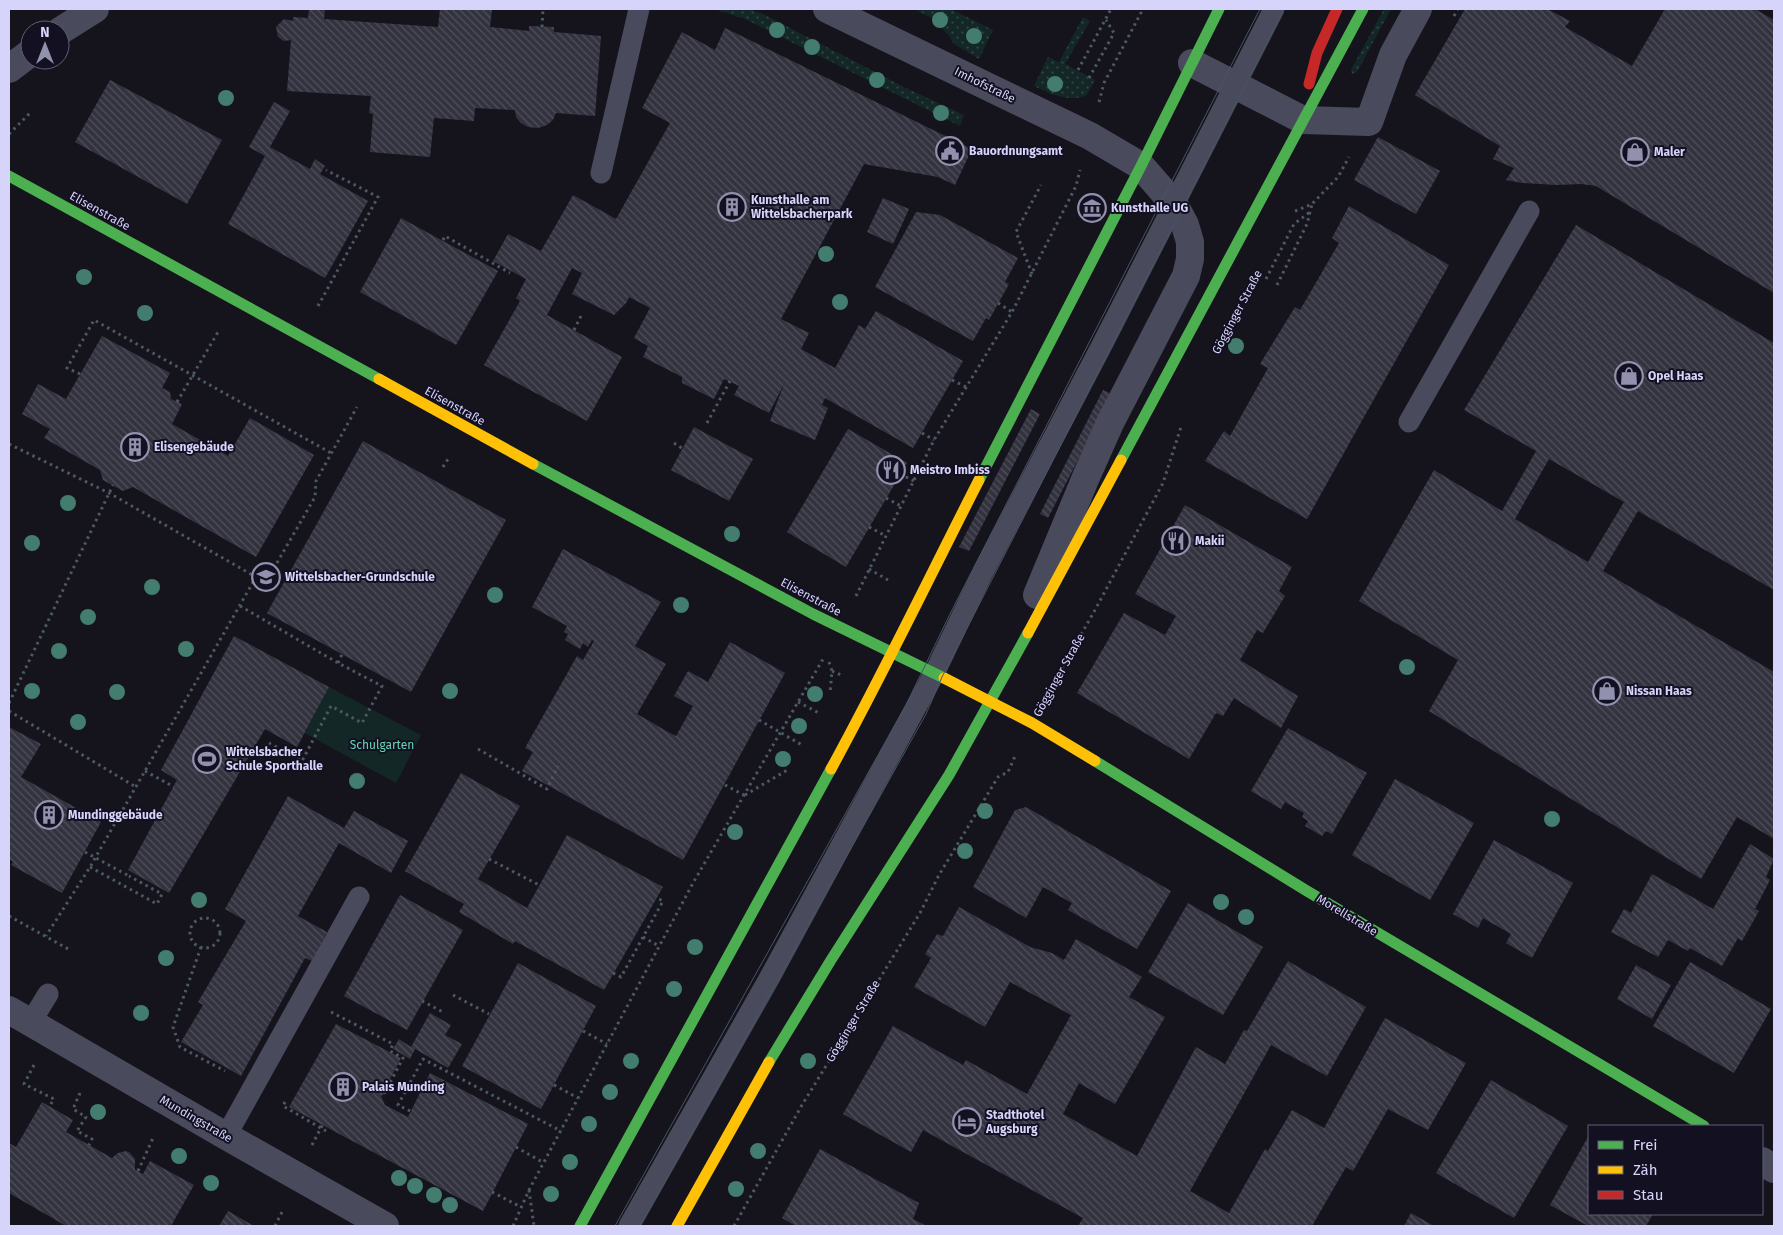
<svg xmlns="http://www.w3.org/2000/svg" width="1783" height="1235" font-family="'Fira Sans',sans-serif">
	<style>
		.grass { fill: url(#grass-dots) }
		.garden { fill: #132727 }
		.building { fill: url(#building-back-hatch); fill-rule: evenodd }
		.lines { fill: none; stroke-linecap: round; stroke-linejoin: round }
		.path { stroke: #4c5964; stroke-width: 3; stroke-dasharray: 2.5 4; stroke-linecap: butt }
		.lane { stroke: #4a4a5d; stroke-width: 21 }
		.street { stroke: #4a4a5d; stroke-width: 28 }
		.fast { stroke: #4caf50; stroke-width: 11 }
		.slow { stroke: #ffc107; stroke-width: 11 }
		.jam { stroke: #c62828; stroke-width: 11 }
		.tram { stroke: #445763; stroke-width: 1 }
		.path-bridge { stroke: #4c5964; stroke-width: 3; stroke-dasharray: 2.5 4; stroke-linecap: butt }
		.tree { fill: #437d6f }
		.labels { text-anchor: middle; stroke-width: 4; stroke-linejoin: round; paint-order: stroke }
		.street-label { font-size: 12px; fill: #d6d4fa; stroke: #121021 }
		.poi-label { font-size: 12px; font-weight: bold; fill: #d6d4fa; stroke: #121021; text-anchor: start }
		.park-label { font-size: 12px; fill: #68d3b2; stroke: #121021 }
	</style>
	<defs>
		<pattern id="grass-dots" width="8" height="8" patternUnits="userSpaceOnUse" patternTransform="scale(1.25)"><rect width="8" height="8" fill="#132727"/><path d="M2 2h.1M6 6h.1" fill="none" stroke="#354547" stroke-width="1.8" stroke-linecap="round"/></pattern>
		<pattern id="building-back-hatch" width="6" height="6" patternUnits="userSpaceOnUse" patternTransform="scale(1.25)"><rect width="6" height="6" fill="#33323f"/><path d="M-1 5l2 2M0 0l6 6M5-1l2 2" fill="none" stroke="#504f5c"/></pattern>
	</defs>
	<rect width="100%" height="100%" fill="#15141d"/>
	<g class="grass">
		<polygon points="714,9 749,9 763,14 906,88 964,115 960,126 745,19"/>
		<polygon points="919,9 951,9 993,30 979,59 954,44 949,36 934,19 918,11"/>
		<polygon points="1384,9 1391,9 1357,72 1352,74 1351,70"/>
		<path d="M1083,17L1090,21L1065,64L1095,80L1087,95C1069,103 1051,94 1034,86L1048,57L1059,62Z"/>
	</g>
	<polygon class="garden" points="329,687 421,735 396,783 305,733"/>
	<g class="building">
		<polygon points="309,9 325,9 324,19 438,27 440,9 492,9 490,27 529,31 529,26 554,27 554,32 601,36 595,116 556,113 553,120 547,125 538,128 528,127 521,123 516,117 515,110 475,108 474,121 434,118 430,157 370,152 373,114 369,113 371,96 287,91 291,40 284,41 278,37 276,27 284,19 293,21 293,17 308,18"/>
		<polygon points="1465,9 1547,9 1570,21 1565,27 1632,66 1665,9 1755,9 1774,20 1774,293 1596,186 1581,184 1556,185 1522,183 1506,180 1514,168 1493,159 1500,146 1415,95"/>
		<polygon points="725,28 972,149 955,185 938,177 864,164 781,319 809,333 801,349 835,368 859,325 865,329 876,311 963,361 913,448 825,398 822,405 828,408 815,440 770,421 784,384 769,413 734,395 739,386 724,379 714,399 682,383 682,377 643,357 648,346 634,338 650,308 629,297 627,302 614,315 572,294 582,273 572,268 547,315 622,357 587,421 484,365 520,301 516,298 526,279 493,261 508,234 541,251 573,195 616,219 670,123 642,108 682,32 715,50"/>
		<polygon points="110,80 222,140 187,204 75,142"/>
		<polygon points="274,102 290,111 270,147 310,169 315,159 325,166 320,174 368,201 325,278 228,224 265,156 249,147"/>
		<polygon points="1378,137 1440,171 1416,214 1354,180"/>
		<polygon points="883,198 909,209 893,244 867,232"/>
		<polygon points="1349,206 1449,265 1307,519 1205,461 1224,431 1230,436 1268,368 1260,364 1295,307 1300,310 1339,243 1332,238"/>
		<polygon points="916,212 940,215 1018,258 1005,282 1009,284 989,320 986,318 973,341 875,287"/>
		<polygon points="401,218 498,271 456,345 360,292"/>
		<path d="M1576,225L1774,343V590L1638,511L1603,571L1774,672V839L1737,817L1701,879L1429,711L1458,660L1359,601L1434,470L1502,511L1536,451L1464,410ZM1549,459L1624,502L1588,562L1515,519Z"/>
		<polygon points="102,336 170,373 162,388 170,392 171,399 182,404 172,424 228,456 250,418 314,455 256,557 133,487 123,491 103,480 100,470 44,438 50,429 22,414 38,384 66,399"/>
		<polygon points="1103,390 1112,394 1048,518 1040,514"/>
		<polygon points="1031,409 1040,414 969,551 959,547"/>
		<polygon points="694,427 753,459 729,501 671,470"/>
		<polygon points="848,429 907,463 846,567 787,532"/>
		<polygon points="363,441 506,520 411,692 267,613"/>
		<polygon points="1185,505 1292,567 1279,591 1285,596 1263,633 1257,630 1240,660 1298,696 1281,728 1234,698 1223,716 1216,713 1189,759 1077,693 1124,613 1165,635 1176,616 1135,594"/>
		<polygon points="563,549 661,602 635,646 666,664 637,714 668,732 676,736 693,706 674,696 688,671 708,682 730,642 785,673 683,860 522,771 533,752 525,748 577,656 583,660 594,641 592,640 588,647 583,643 580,649 565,640 568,634 564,632 567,626 532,607"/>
		<polygon points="234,636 329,687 297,747 265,729 169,893 128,870 177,780 161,770"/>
		<polygon points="9,727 41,744 21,777 101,822 62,893 11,865 13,862 9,859"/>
		<polygon points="1288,728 1367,773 1332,834 1326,831 1322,836 1305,826 1308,821 1302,817 1304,813 1285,802 1281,809 1251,791"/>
		<polygon points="461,773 520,806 478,879 527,908 567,835 663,887 604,990 515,941 513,944 459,912 464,904 405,871"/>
		<polygon points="1395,779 1474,823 1430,900 1352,855"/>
		<polygon points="288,796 344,828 354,811 408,841 391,873 339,843 298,916 327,932 312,961 305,958 241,1076 181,1042 203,1005 198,1002 246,921 225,909"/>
		<polygon points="1026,807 1171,891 1137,949 1068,910 1072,903 1043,887 1026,918 973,887 1015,810"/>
		<polygon points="1494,840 1573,883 1532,958 1506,943 1511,934 1483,918 1478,928 1453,914"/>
		<polygon points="1750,844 1774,859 1766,877 1770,880 1755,909 1759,911 1742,941 1738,938 1722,966 1690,948 1688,951 1668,940 1658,957 1611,932 1624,909 1631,913 1652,874 1713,909"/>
		<polygon points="400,895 463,930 407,1030 344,996"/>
		<polygon points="1188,903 1263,947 1223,1015 1148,972"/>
		<polygon points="959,907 1030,947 1052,953 1064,960 1076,939 1142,977 1129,997 1165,1017 1115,1104 1079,1083 1063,1114 1137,1156 1196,1047 1225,1064 1244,1030 1247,1031 1288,961 1366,1007 1327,1076 1271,1045 1190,1191 1229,1213 1265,1149 1268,1151 1292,1110 1324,1128 1385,1018 1466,1063 1428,1130 1388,1109 1353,1171 1346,1167 1312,1226 1078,1226 1083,1218 923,1130 911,1152 843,1114 893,1026 963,1065 966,1060 1027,1094 1071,1015 1010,982 985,1027 914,987 931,958 925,954 937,934 943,936"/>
		<polygon points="1690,962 1771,1009 1734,1073 1653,1026"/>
		<polygon points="518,963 596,1006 541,1109 462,1066"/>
		<polygon points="1636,965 1671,985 1652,1019 1617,999"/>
		<polygon points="430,1013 451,1025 445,1035 462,1044 448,1068 415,1049 410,1059 393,1049 399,1039 411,1047"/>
		<polygon points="336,1024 401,1058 381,1096 385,1105 408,1117 430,1073 528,1124 483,1211 289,1107"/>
		<polygon points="1491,1080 1568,1126 1514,1218 1436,1173"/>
		<polygon points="42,1102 73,1120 66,1132 112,1158 118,1153 126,1151 130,1153 135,1159 135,1170 143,1174 150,1161 194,1185 171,1226 66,1226 9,1193 9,1143 16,1147"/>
		<polygon points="1589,1135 1589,1214 1653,1214 1646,1226 1588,1226 1550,1205"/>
		<polygon points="820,1149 919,1203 913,1219 927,1226 796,1226 782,1218"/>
		<polygon points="228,1211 254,1226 219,1226"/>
		<polygon points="1411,1213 1434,1226 1404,1226"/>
	</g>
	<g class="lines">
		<g class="path">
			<polyline points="1454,16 1458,9"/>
			<polyline points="542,27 543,9"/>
			<polyline points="1078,70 1111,9"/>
			<polyline points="1089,78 1114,33 1106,20"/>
			<polyline points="1099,102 1104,83 1143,9"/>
			<polyline points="9,134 31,112"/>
			<polyline points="1295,211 1312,204 1338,177 1349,157"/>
			<polyline points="443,240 445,236 510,273"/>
			<polyline points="1032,274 1016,232 1041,185"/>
			<polyline points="1266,279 1294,224 1310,212"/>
			<polyline points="1277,285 1307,224 1312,204"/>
			<polyline points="998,303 1012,312"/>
			<polyline points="318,306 378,197 326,170"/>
			<polyline points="574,330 581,316"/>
			<polyline points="80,374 67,368 94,320 331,453"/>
			<polyline points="952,380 966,387"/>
			<polyline points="177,402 218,332"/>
			<polyline points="707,423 730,381"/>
			<polyline points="922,433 934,440"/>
			<polyline points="674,443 683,449"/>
			<polyline points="9,444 109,493 256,577 90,867 46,936"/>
			<polyline points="443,467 448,459"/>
			<polyline points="900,474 914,481"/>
			<polyline points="886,498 901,506"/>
			<polyline points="869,527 886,536"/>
			<polyline points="869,569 888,580"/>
			<polyline points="256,577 274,568 315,497 316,481 357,407"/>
			<polyline points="856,596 934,440 1012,312 1076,186 1080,170"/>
			<polyline points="240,606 338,663 382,686 362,723 331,706 302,761 269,743"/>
			<polyline points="829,662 832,671 830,693"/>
			<polyline points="338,663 342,654"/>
			<polyline points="832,671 843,676"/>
			<polyline points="1049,691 1095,610 1163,483 1181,427"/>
			<polyline points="798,702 819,713"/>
			<polyline points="9,703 113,485"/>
			<polyline points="9,711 136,787"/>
			<polyline points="759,720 802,745"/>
			<polyline points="478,749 547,789 558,766"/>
			<polyline points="145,771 174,787"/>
			<polyline points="725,785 744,795"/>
			<polyline points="745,795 789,769"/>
			<polyline points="489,859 539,885"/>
			<polyline points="90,867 157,904 162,894 129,876"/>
			<polyline points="9,916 70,950"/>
			<circle cx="205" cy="933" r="15"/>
			<polyline points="643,937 659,946"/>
			<polyline points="201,947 173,1027 180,1047 225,1071"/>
			<polyline points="613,973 621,977 663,901 657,898"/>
			<polyline points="453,995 489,1014"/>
			<polyline points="422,1001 443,1012"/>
			<polyline points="331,1012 393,1044 390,1051 403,1058 383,1096 382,1094"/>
			<polyline points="583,1031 607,1044"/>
			<polyline points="34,1065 24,1084 54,1099 49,1107"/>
			<polyline points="554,1085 578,1098"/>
			<polyline points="80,1093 73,1109 86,1117 77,1131 92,1139 89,1145"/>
			<polyline points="285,1102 283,1106 326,1131"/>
			<polyline points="410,1111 398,1105 423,1059 561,1131"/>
			<polyline points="312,1145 323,1124"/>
			<polyline points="516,1147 544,1163"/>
			<polyline points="138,1171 154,1136"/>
			<polyline points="529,1190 534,1226"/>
			<polyline points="492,1192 521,1207"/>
			<polyline points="275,1226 283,1210"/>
			<polyline points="513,1226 529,1190 693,883 823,659"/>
			<polyline points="734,1226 802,1105 920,913 939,875 998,777 1008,772 1016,754"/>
		</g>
		<g class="lane">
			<polyline points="601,173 639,9"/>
			<polyline points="1409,422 1529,211"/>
			<polyline points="31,1022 48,994"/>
			<polyline points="226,1136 359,897"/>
			<polyline points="629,1226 770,977 934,674 983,572 1101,347 1274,9"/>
		</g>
		<g class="street">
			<polyline points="827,9 1090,136 1141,166 1174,204 1185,225 1190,242 1190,259 1186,276 1110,423 1086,477 1037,595"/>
			<polyline points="60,31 95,9"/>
			<polyline points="1192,63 1303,120 1369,122 1393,55 1418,9"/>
			<polyline points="9,69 30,53"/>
			<polyline points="9,1010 226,1136 385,1226"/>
			<polyline points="1762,1161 1774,1169"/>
		</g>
		<g class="fast">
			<polyline points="9,176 379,379"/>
			<polyline points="1121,460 1363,9"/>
			<polyline points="533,464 813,614 944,678"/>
			<polyline points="979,480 1141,166 1219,9"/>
			<polyline points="1095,761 1307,891 1704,1126"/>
			<polyline points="769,1062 831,960 949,775 1028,633"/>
			<polyline points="580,1226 831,769"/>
		</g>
		<g class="slow">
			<polyline points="379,379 533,464"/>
			<polyline points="1028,633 1121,460"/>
			<polyline points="944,678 1032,723 1095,761"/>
			<path d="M831,769C883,674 930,576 979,480"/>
			<polyline points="677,1226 769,1062"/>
		</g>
		<polyline class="jam" points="1309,84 1317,53 1337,9"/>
		<g class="tram">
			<polyline points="615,1226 906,705 950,614 1260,9"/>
			<polyline points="640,1226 926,714 942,677 1284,9"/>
		</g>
		<polyline class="path-bridge" points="85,852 129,876"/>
	</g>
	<g class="tree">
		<circle cx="940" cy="20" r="8"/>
		<circle cx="777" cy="30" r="8"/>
		<circle cx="974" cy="36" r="8"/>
		<circle cx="812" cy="47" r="8"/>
		<circle cx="877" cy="80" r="8"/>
		<circle cx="1055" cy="84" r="8"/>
		<circle cx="226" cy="98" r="8"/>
		<circle cx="941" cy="113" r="8"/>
		<circle cx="826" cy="254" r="8"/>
		<circle cx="84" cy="277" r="8"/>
		<circle cx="840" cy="302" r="8"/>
		<circle cx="145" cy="313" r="8"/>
		<circle cx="1236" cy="346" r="8"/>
		<circle cx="68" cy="503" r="8"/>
		<circle cx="732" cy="534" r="8"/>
		<circle cx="32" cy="543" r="8"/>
		<circle cx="152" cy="587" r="8"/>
		<circle cx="495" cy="595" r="8"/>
		<circle cx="681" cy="605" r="8"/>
		<circle cx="88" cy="617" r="8"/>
		<circle cx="186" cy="649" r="8"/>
		<circle cx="59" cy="651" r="8"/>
		<circle cx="1407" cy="667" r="8"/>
		<circle cx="32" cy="691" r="8"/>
		<circle cx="450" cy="691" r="8"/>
		<circle cx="117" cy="692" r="8"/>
		<circle cx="815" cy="694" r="8"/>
		<circle cx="78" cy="722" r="8"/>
		<circle cx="799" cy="726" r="8"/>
		<circle cx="783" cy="759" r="8"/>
		<circle cx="357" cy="781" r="8"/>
		<circle cx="985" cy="811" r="8"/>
		<circle cx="1552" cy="819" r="8"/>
		<circle cx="735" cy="832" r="8"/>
		<circle cx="965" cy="851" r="8"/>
		<circle cx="199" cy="900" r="8"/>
		<circle cx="1221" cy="902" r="8"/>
		<circle cx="1246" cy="917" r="8"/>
		<circle cx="695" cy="947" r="8"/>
		<circle cx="166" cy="958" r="8"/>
		<circle cx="674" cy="989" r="8"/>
		<circle cx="141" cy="1013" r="8"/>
		<circle cx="631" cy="1061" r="8"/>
		<circle cx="808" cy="1061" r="8"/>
		<circle cx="610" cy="1092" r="8"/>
		<circle cx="98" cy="1112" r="8"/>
		<circle cx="589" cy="1124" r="8"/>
		<circle cx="758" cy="1151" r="8"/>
		<circle cx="179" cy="1156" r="8"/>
		<circle cx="570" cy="1162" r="8"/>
		<circle cx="399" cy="1178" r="8"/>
		<circle cx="211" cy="1183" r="8"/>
		<circle cx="415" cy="1186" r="8"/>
		<circle cx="736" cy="1189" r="8"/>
		<circle cx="551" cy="1194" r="8"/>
		<circle cx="434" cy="1195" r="8"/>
		<circle cx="450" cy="1205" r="8"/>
	</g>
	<defs>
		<symbol id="civic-ring" viewBox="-11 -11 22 22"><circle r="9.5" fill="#121021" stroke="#9291ad" stroke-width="1.5"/><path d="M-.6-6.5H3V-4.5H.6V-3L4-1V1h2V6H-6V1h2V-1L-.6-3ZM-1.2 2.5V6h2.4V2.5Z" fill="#9291ad"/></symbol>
		<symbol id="shop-ring" viewBox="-11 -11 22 22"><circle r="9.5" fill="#121021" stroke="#9291ad" stroke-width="1.5"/><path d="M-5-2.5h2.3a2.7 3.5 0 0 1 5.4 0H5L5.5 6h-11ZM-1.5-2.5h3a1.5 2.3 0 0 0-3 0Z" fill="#9291ad"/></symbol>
		<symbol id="building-ring" viewBox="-11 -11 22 22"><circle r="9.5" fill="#121021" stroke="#9291ad" stroke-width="1.5"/><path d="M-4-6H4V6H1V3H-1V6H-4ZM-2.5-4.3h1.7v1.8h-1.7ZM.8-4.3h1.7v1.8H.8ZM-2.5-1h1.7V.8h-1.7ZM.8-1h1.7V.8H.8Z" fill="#9291ad"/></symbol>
		<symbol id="museum-ring" viewBox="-11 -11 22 22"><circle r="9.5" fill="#121021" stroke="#9291ad" stroke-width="1.5"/><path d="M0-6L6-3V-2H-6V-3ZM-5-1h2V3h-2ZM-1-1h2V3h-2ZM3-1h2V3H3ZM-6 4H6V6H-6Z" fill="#9291ad"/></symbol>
		<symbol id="restaurant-ring" viewBox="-11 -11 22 22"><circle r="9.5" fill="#121021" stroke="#9291ad" stroke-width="1.5"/><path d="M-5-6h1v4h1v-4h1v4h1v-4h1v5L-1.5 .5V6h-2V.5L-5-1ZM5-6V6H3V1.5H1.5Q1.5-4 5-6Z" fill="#9291ad"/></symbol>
		<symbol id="school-ring" viewBox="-11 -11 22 22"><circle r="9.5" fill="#121021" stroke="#9291ad" stroke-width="1.5"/><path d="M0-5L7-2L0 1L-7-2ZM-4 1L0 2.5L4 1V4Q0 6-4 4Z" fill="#9291ad"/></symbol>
		<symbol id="stadium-ring" viewBox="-11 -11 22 22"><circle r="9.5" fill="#121021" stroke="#9291ad" stroke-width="1.5"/><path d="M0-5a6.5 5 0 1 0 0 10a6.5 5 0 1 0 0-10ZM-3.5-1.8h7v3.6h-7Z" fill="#9291ad"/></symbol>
		<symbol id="hotel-ring" viewBox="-11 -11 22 22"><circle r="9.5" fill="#121021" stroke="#9291ad" stroke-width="1.5"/><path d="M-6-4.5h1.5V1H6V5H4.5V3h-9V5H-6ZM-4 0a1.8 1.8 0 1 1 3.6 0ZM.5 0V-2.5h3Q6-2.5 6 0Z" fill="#9291ad"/></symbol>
	</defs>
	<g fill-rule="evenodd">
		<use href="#civic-ring" x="934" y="135" width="32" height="32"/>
		<use href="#shop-ring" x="1619" y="136" width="32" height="32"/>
		<use href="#building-ring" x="716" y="191" width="32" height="32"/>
		<use href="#museum-ring" x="1076" y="192" width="32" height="32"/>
		<use href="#shop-ring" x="1613" y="360" width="32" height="32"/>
		<use href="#building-ring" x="119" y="431" width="32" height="32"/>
		<use href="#restaurant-ring" x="875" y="454" width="32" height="32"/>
		<use href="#restaurant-ring" x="1160" y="525" width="32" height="32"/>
		<use href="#school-ring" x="250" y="561" width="32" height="32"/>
		<use href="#shop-ring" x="1591" y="675" width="32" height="32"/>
		<use href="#stadium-ring" x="191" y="743" width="32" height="32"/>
		<use href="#building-ring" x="33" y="799" width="32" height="32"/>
		<use href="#building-ring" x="327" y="1071" width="32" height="32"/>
		<use href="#hotel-ring" x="951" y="1106" width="32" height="32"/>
	</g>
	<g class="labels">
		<g class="street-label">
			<text transform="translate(985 85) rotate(26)" y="4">Imhofstraße</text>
			<text transform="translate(100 211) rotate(29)" y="4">Elisenstraße</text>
			<text transform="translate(1237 312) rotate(-62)" y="4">Gögginger Straße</text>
			<text transform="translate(455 406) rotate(29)" y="4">Elisenstraße</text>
			<text transform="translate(811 597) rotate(28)" y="4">Elisenstraße</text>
			<text transform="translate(1059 675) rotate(-61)" y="4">Gögginger Straße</text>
			<text transform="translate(1347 915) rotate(31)" y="4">Morellstraße</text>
			<text transform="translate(853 1021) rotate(-59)" y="4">Gögginger Straße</text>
			<text transform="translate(196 1119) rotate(30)" y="4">Mundingstraße</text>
		</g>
		<g class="poi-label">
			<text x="969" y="155">Bauordnungsamt</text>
			<text x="1654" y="156">Maler</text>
			<text x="751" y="204">Kunsthalle am<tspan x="751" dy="14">Wittelsbacherpark</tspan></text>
			<text x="1111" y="212">Kunsthalle UG</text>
			<text x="1648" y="380">Opel Haas</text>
			<text x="154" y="451">Elisengebäude</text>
			<text x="910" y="474">Meistro Imbiss</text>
			<text x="1195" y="545">Makii</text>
			<text x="285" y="581">Wittelsbacher-Grundschule</text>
			<text x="1626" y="695">Nissan Haas</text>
			<text x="226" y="756">Wittelsbacher<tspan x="226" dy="14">Schule Sporthalle</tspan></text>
			<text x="68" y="819">Mundinggebäude</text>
			<text x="362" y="1091">Palais Munding</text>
			<text x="986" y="1119">Stadthotel<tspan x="986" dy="14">Augsburg</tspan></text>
		</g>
		<g class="park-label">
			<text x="382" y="749">Schulgarten</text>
		</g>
	</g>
	<rect width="1783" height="1235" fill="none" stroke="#d6d4fa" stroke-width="20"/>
	<rect x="1588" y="1125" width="175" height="90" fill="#121021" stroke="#605e78"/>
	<rect x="1598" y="1141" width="25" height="8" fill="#4caf50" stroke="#605e78"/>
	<text x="1633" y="1150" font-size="15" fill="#d6d4fa">Frei</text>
	<rect x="1598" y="1166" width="25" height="8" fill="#ffc107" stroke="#605e78"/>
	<text x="1633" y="1175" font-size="15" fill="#d6d4fa">Zäh</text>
	<rect x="1598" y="1191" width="25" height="8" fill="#c62828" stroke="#605e78"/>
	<text x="1633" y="1200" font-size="15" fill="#d6d4fa">Stau</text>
	<g transform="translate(45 45)"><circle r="24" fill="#121021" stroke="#605e78"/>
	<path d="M0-4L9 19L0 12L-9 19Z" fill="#9291ad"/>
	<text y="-8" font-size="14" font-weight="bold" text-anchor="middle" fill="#d6d4fa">N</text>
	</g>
</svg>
